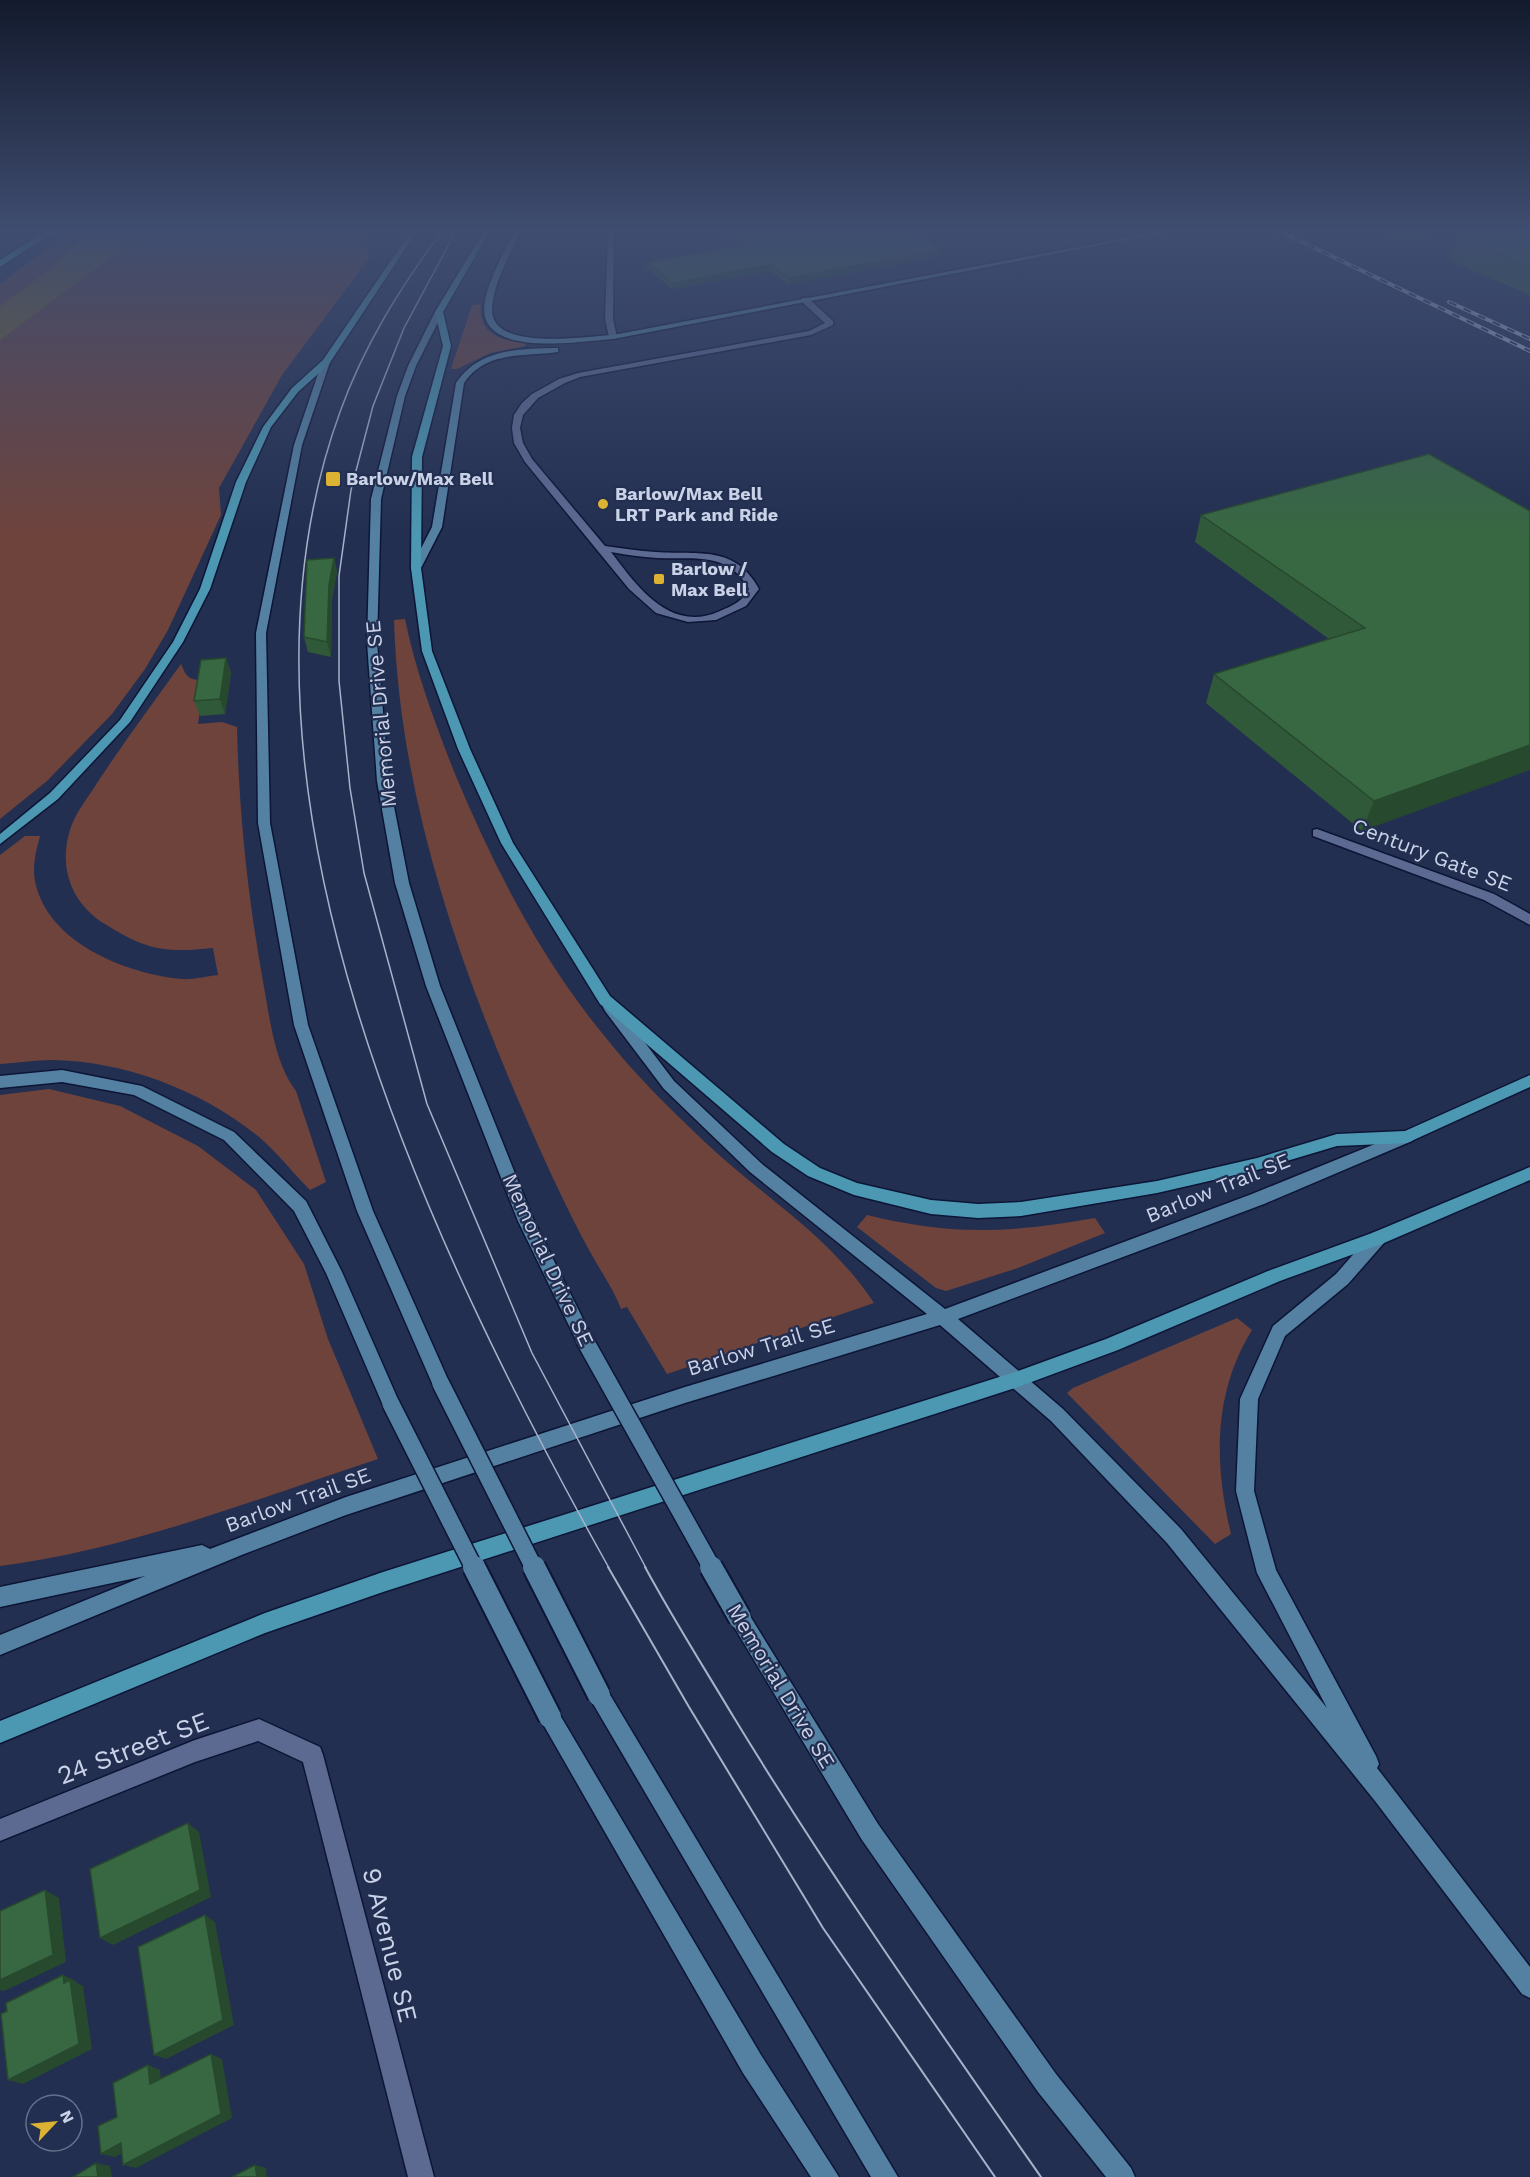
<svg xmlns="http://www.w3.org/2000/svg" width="1530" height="2177" font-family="'Work Sans',sans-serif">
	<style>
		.green { fill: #6e433c }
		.water { fill: #776127 }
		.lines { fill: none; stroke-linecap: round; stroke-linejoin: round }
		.street-casing { stroke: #0d1536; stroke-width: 3 }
		.secondary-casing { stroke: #0d1536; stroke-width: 3 }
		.primary-casing { stroke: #0d1536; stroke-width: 3 }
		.highway-casing { stroke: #0d1536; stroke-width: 3 }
		.street { fill: #5c6a92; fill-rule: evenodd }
		.secondary { fill: #5481a2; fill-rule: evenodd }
		.primary { fill: #4c98b2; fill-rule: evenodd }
		.highway { fill: #41b7c8; fill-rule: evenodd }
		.tram-far1 { stroke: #a9b2ca; stroke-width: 1.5 }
		.tram { stroke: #a9b2ca; stroke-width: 2 }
		.rail-casing { stroke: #a9b2ca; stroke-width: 4 }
		.rail { stroke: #232f51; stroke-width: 2; stroke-dasharray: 8; stroke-linecap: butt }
		.secondary-bridge-far1-casing { stroke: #0d1536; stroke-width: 20; stroke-linecap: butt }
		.secondary-bridge-casing { stroke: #0d1536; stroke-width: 26; stroke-linecap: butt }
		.secondary-bridge-far1 { stroke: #5481a2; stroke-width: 17 }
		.secondary-bridge { stroke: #5481a2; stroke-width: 22 }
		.wall { fill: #305939 }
		.shaded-wall { fill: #27492e }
		.building { fill: #386842; stroke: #27492e; stroke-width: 1.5 }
		.poi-dot { fill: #dcb233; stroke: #232f51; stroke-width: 2 }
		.labels { text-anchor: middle; stroke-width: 4.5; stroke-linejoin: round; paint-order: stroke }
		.far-poi-label { font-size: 18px; font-weight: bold; fill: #cad2e8; stroke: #232f51; text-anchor: start }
		.street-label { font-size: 21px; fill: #cad2e8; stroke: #232f51 }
		.near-street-label { font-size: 26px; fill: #cad2e8; stroke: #232f51 }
	</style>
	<rect width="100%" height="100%" fill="#232f51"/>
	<g class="green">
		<polygon points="70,231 371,231 366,246 370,257 282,375 219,488 221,515 168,630 145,669 112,714 47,781 0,819 0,284"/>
		<path d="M481,304C478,335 501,340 526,343L525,346L490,353L457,369H451L472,305Z"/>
		<path d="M405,619C416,673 435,723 455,774C493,865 539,956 602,1033C633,1073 671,1110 708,1145C766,1199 829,1235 874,1303L667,1374L627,1307L621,1309C614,1290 603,1275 593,1257C578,1231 565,1203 552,1176C472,1001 400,815 394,620Z"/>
		<path d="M181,664C187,678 189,680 204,680L198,724L222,722L237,727C239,816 248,899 264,987C270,1020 275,1064 296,1091L326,1182L310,1190C293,1173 277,1152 259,1137C201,1090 125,1061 51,1060C34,1060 17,1063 0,1064V855L25,836H40C36,851 32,866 35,881C47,943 127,974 182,979C193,980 207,976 218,975L213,948C165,953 146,950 105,924C72,904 58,868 70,830C75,813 88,798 97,783C124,742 153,703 181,664Z"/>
		<path d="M49,1089L120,1106L198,1146L256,1190L304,1264L328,1339L378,1459C256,1499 128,1550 0,1566V1095Z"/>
		<path d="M867,1215C952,1236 1010,1233 1095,1218L1105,1233L1018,1268L946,1291L936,1288L857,1227Z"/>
		<path d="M1237,1318L1252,1330C1213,1393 1214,1464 1231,1534L1215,1544L1067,1393L1073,1388Z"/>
	</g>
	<polygon class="water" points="82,231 139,231 115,254 0,340 0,306 50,269 84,238"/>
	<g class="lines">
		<defs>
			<g id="street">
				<polygon points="608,231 614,231 613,319 617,337 613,339 609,337 605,319"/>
				<path d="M802,298H808L833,321V325L811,335L580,377L565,383L538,398L523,415L520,428L523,443L532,459L605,546C622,548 639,551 656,552C700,555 735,545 759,589L746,606L716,620L688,622L656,613L629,589L525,462L514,443L512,428L514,415L522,403L532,394L559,379L578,373L809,331L825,323L802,302ZM611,552C626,555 642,557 657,558C694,560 728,551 749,589C743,601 732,606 720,611C670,634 637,586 611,552Z"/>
				<polygon points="1317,829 1494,894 1530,914 1530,925 1484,900 1313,836 1313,830"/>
				<polygon points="259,1719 320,1747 323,1755 434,2177 408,2177 303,1762 258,1741 195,1762 0,1841 0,1819 195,1740"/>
			</g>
			<g id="secondary">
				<path d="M515,231H521C510,255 493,283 492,310C492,352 587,336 613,335L1162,231H1175L613,339C583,341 496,356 485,317C479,295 505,250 515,231Z"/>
				<polygon points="439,310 443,312 416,366 405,396 381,499 377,642 389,781 409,883 440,986 534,1221 593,1339 590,1344 584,1347 578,1344 518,1221 426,986 395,883 377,781 367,642 371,499 397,396 408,366 435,312"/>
				<path d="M555,348H558V352C524,357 486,350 464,383L442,527L421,568L412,570L411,568L432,527L456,383C479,349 517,349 555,348Z"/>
				<polygon points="326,360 330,362 302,445 266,633 270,823 308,1025 373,1211 450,1384 447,1390 441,1392 435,1390 357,1211 294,1025 258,823 256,633 294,445 322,362"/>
				<polygon points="610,1002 615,1003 674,1081 762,1164 945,1309 1252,1194 1402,1133 1412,1133 1415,1137 1412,1141 1264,1204 958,1319 1063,1409 1181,1529 1327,1708 1257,1573 1236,1491 1240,1399 1273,1326 1336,1274 1372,1233 1378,1231 1384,1233 1386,1238 1384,1243 1348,1284 1285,1336 1258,1399 1254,1491 1276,1570 1376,1756 1379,1764 1377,1768 1530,1967 1530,1998 1522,1994 1375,1801 1167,1543 1051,1421 940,1325 685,1403 346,1515 244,1554 0,1655 0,1635 145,1576 0,1607 0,1587 202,1545 210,1549 346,1497 685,1387 927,1314 750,1172 664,1089 605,1011 603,1007"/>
				<polygon points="62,1070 142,1086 234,1132 306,1201 342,1272 400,1404 397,1410 391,1412 385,1410 326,1273 294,1211 224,1140 134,1095 62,1082 0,1088 0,1076"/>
				<polygon points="740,1608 747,1611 878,1824 1056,2074 1131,2168 1135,2177 1106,2177 1038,2092 862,1840 733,1625 730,1618 733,1611"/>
				<polygon points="599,1685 606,1688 898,2177 871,2177 592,1702 589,1695 592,1688"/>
				<polygon points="550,1707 557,1710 761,2055 839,2177 811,2177 743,2073 543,1724 540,1717 543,1710"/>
			</g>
			<g id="primary">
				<polygon points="411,231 417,231 329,364 298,392 271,427 246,482 210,589 183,642 130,722 58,799 0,844 0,834 50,793 120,720 173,642 200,589 236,482 263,427 292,388 323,360"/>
				<polygon points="484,231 490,231 443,312 451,346 422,457 421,568 432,651 470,749 513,843 610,996 784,1144 820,1168 857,1183 931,1200 978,1204 1021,1202 1157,1181 1257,1158 1337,1134 1405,1131 1530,1075 1530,1087 1407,1143 1337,1146 1257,1170 1157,1193 1021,1216 978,1218 931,1214 854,1195 808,1176 772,1152 600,1004 501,843 458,749 422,651 411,568 412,457 443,346 435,312"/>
				<polygon points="1530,1167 1530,1180 1384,1243 1280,1281 1118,1350 1015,1388 383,1592 265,1633 0,1743 0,1721 265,1613 383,1572 1015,1372 1106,1339 1268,1271 1372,1233"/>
			</g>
			<polygon id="highway" points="46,231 55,231 0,267 0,260"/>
		</defs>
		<use href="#street" class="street-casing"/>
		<use href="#secondary" class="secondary-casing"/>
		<use href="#primary" class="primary-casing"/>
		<use href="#highway" class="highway-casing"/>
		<use href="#street" class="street"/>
		<use href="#secondary" class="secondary"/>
		<use href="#primary" class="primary"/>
		<use href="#highway" class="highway"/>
		<g class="tram-far1">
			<path d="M442,231C400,288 364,345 340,412C205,783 430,1247 609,1568"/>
			<polyline points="456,231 404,328 373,406 351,490 339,576 339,681 350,788 364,873 427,1104 532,1353 646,1568"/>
		</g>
		<g class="tram">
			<polyline points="608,1567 689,1707 823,1928 995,2177"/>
			<path d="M645,1567C672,1617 703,1666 733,1716C829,1874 935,2025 1041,2177"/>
		</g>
		<defs>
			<g id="rail">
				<polyline points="1279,231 1530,351"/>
				<polyline points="1449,302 1530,339"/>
			</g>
		</defs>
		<use href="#rail" class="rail-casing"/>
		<use href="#rail" class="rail"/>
		<defs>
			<g id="secondary-bridge-far1">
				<polyline points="584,1339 712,1568"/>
				<polyline points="441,1384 534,1568"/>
				<polyline points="391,1404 474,1568"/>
			</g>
			<g id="secondary-bridge">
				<polyline points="474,1567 550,1717"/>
				<polyline points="534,1567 599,1695"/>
				<polyline points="711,1567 740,1618"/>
			</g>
		</defs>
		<use href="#secondary-bridge-far1" class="secondary-bridge-far1-casing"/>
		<use href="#secondary-bridge" class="secondary-bridge-casing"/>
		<use href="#secondary-bridge-far1" class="secondary-bridge-far1"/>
		<use href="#secondary-bridge" class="secondary-bridge"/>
	</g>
	<g class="wall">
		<polygon points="718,231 910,231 941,256 789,284 770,271 672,289 647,268 647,262 739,246"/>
		<polygon points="1377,231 1450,231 1401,242"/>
		<polygon points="1530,231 1530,295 1449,260 1457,236"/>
		<polygon points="1530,511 1362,831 1206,703 1214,674 1329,639 1195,542 1201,515"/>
		<polygon points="334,558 337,572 332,599 331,657 308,652 304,637"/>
		<polygon points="226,658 231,673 225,714 200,716 194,701"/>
	</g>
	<g class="shaded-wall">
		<polygon points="1405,231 1450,231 1401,242"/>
		<polygon points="941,250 941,256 789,284 789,278"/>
		<polygon points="770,265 770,271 672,289 672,283"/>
		<polygon points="334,558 337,572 332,599 331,657 327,642 329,585"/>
		<polygon points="226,658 231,673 225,714 220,699"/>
		<polygon points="1530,745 1530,770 1362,831 1374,801"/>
		<polygon points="188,1823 199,1832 211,1897 113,1945 100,1938"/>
		<polygon points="45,1890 59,1898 66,1962 4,1991 0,1990 0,1980"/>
		<polygon points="205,1915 215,1922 234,2025 166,2059 154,2055"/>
		<polygon points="63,1975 76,1981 77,1983 83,1986 92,2049 23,2084 8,2080 64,1983"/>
		<polygon points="211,2054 222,2059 232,2118 136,2168 123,2165"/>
		<polygon points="148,2065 160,2070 162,2088 150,2084"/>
		<polygon points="121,2143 134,2147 115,2157 101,2154"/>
		<polygon points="96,2163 110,2166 112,2177 98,2177"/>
		<polygon points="255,2165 266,2168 267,2177 257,2177"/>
	</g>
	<g class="building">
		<polygon points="726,231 910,231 941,250 789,278 770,265 672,283 647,262 745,245"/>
		<polygon points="1487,231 1530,231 1530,267 1457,236"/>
		<polygon points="1429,454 1530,511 1530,745 1374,801 1214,674 1365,628 1201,515"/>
		<polygon points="334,558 329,585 327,642 304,637 307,560"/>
		<polygon points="226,658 220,699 194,701 201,660"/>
		<polygon points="188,1823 200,1890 100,1938 90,1869"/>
		<polygon points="45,1890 53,1955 0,1980 0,1911"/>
		<polygon points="205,1915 223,2020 154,2055 138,1947"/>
		<polygon points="63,1975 64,1983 70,1980 79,2044 8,2080 1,2014 7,2011 6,2003"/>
		<polygon points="211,2054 221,2114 123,2165 121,2143 101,2154 98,2126 117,2117 113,2083 148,2065 150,2084"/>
		<polygon points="96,2163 98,2177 73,2177"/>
		<polygon points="255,2165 257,2177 232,2177"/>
	</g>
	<linearGradient id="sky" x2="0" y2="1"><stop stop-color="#131a2d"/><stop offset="0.43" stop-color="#3f4d70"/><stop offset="1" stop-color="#3f4d70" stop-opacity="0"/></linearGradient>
	<rect width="1530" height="536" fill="url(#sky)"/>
	<g class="poi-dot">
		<rect x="325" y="471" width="16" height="16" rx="3"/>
		<circle cx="603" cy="504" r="6"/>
		<rect x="653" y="573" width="12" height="12" rx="3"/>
	</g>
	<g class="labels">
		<g class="far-poi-label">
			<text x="346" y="485">Barlow/Max Bell</text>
			<text x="615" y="500">Barlow/Max Bell<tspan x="615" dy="21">LRT Park and Ride</tspan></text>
			<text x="671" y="575">Barlow /<tspan x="671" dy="21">Max Bell</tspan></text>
		</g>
		<g class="street-label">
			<text transform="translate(381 714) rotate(-95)" y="7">Memorial Drive SE</text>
			<text transform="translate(1432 855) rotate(21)" y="7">Century Gate SE</text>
			<text transform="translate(1218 1188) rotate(-22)" y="7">Barlow Trail SE</text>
			<text transform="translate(548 1260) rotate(65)" y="7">Memorial Drive SE</text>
			<text transform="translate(761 1347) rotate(-17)" y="7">Barlow Trail SE</text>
			<text transform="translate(298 1500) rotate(-20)" y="7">Barlow Trail SE</text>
			<text transform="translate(781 1686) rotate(59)" y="7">Memorial Drive SE</text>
		</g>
		<g class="near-street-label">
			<text transform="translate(133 1748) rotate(-21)" y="9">24 Street SE</text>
			<text transform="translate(390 1945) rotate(76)" y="9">9 Avenue SE</text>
		</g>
	</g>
	<g transform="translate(54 2123) rotate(64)"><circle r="28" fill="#232f51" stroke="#66708d" stroke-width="1.5"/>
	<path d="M0-4.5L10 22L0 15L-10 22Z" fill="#dcb233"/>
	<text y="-9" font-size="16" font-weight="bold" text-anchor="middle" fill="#cad2e8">N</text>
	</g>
</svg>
